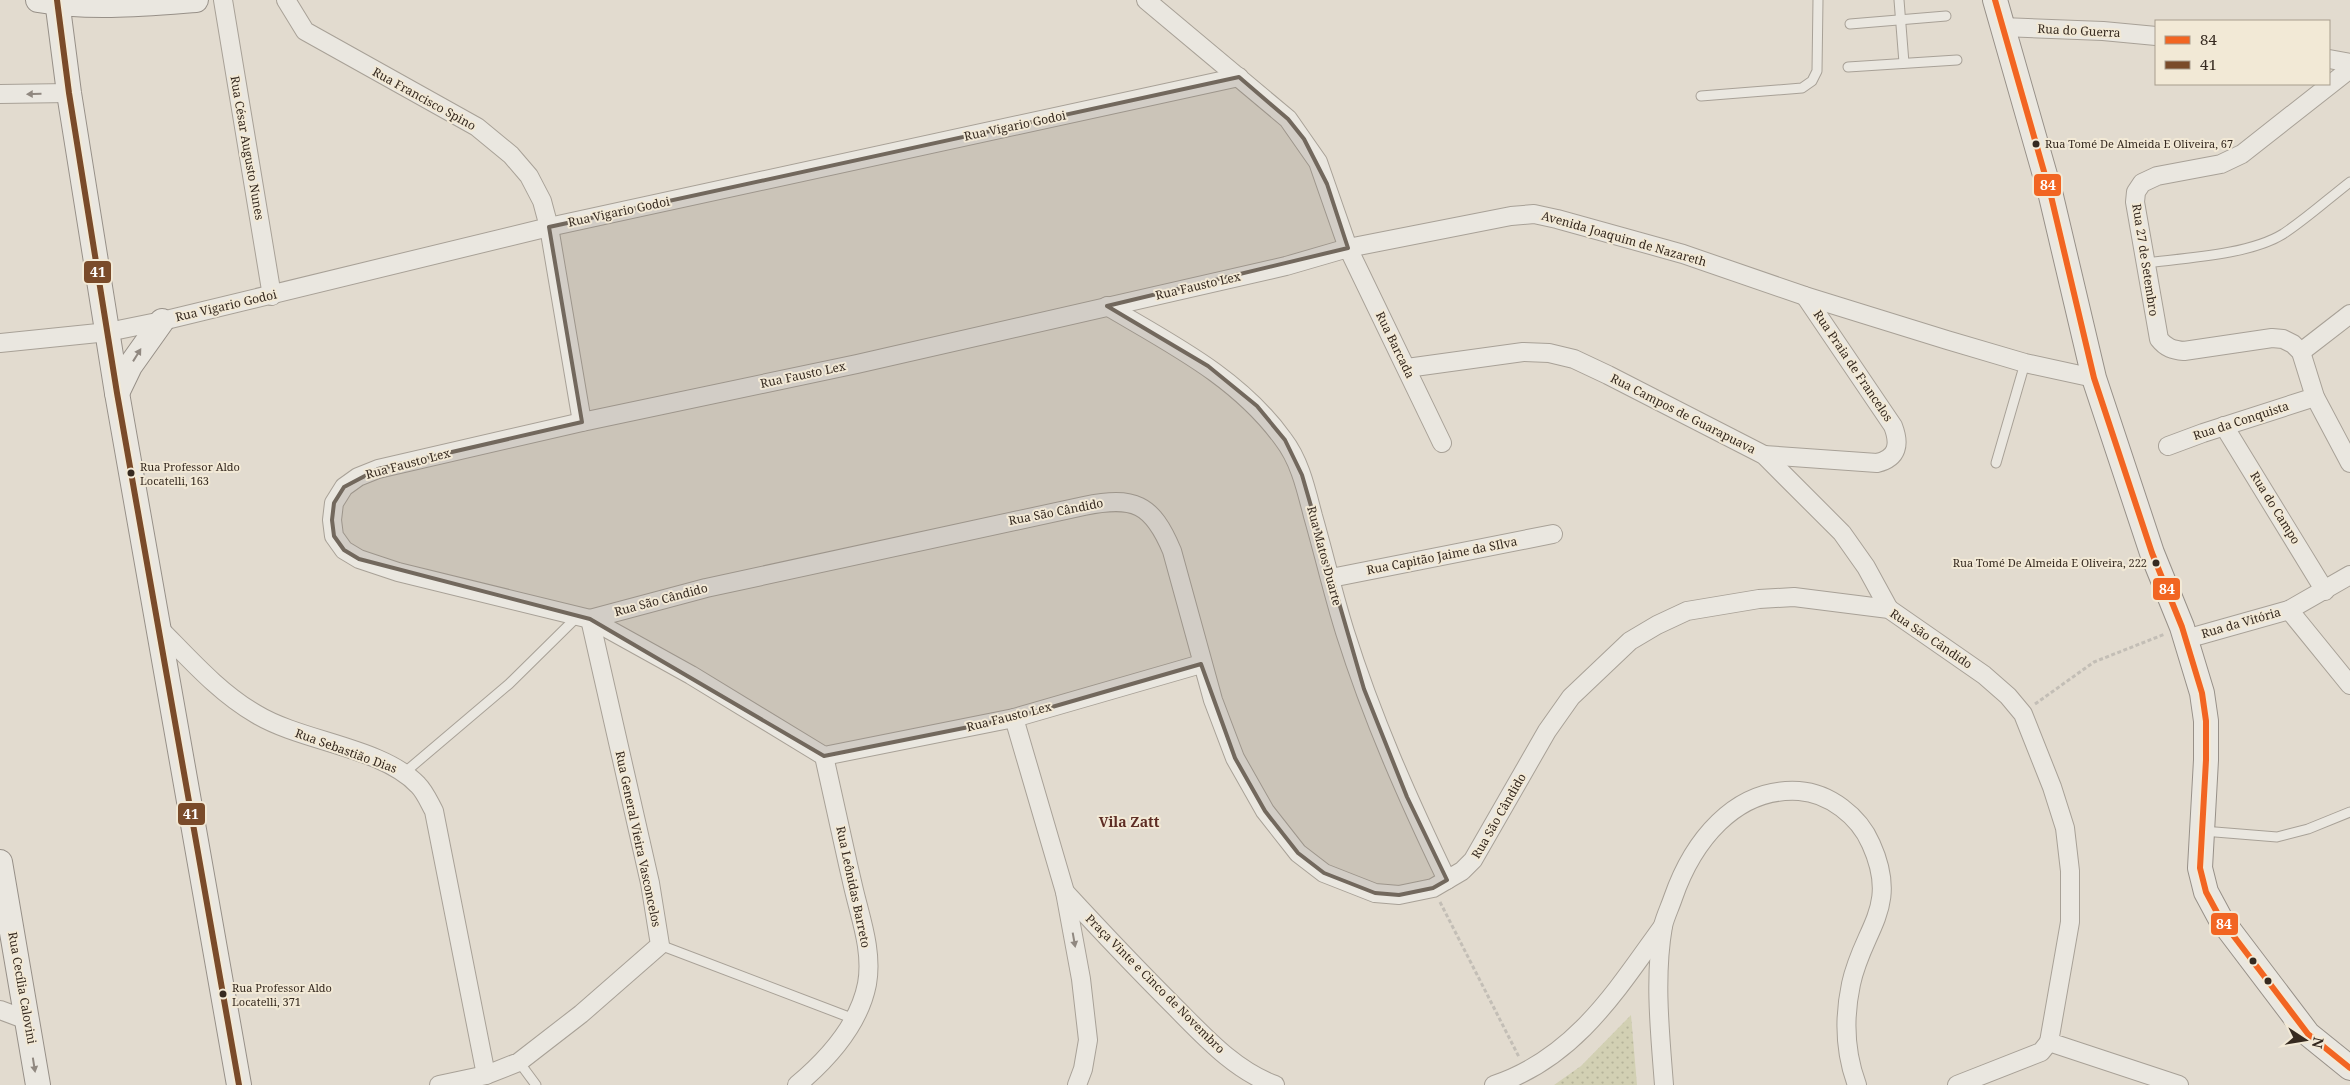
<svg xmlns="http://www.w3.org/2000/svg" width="2350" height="1085" font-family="'Noto Serif',serif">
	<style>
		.park { fill: url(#park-dots) }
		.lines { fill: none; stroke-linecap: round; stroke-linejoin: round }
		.lane-casing { stroke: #a8a197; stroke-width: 11 }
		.street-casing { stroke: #a8a197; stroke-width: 20 }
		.secondary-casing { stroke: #979088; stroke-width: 26 }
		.path { stroke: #c3beb6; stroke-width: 3; stroke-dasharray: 4 2.5; stroke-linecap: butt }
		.lane { stroke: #eae7e0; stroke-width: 9 }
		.street { stroke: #eae7e0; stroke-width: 18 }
		.secondary { stroke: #eae7e0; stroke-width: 24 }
		.bus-1-casing { stroke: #f2e9d6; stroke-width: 10 }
		.bus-2-casing { stroke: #f2e9d6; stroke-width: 10 }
		.bus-1 { stroke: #f26522; stroke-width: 6 }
		.bus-2 { stroke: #7a4b2a; stroke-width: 6 }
		.oneway { fill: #908880 }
		.marked { fill: #72685d; fill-opacity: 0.2; stroke: #72685d; stroke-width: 4; stroke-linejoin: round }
		.bus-dot { fill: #362a20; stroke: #f2e9d6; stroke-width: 2 }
		.labels { text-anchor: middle; stroke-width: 4; stroke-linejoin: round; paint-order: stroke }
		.bus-label { font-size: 11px; fill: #362a20; stroke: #f2e9d6; text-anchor: start }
		.street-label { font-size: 12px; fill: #362a20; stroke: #f2e9d6 }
		.neighbourhood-label { font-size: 14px; font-weight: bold; fill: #5e2d24; stroke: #f2e9d6 }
		.line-badge { stroke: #f2e9d6; stroke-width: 2 }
		.badge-label { font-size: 14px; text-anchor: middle; font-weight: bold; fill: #fff }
	</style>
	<defs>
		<pattern id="park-dots" width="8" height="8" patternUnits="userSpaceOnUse" patternTransform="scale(1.25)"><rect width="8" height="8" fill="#d2d0b3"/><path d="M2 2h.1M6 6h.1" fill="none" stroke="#b5b39a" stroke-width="1.8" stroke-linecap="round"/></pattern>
	</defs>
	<rect width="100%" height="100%" fill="#e2dbcf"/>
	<polygon class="park" points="1631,1015 1637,1085 1554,1085 1581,1066"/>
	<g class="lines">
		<defs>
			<g id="lane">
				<polyline points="1899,0 1904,63"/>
				<polyline points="1850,24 1946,16"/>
				<polyline points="1848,67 1957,60"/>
				<polyline points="1701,96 1802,88 1812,81 1817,71 1818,0"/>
				<path d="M2145,263C2185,258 2249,255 2283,234C2306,219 2328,199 2350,182"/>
				<polyline points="1996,463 2025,363"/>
				<polyline points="404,773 509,684 577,617"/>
				<polyline points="2203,831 2277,837 2308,829 2350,812"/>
				<polyline points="660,945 854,1019"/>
				<polyline points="519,1062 536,1085"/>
			</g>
			<g id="street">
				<polyline points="223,0 272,296"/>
				<polyline points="286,0 305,31 477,127 511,155 529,176 542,201 549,227 582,422"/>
				<polyline points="1146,0 1288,119 1318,162 1348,248 1511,216 1534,214 1557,219 1683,254 1805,296 1947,340 2025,363 2094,378"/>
				<polyline points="2002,27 2103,31 2156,36"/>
				<polyline points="2329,59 2350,63"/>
				<path d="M2350,69L2242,154L2221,164L2157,176L2142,183L2136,192L2135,202L2159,339C2166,348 2173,350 2184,351L2272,338L2283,339L2293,344L2301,352L2315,397L2350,463"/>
				<polyline points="0,94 69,93"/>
				<path d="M1107,306C1171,344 1238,377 1283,439C1300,461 1306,489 1313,516C1324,554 1333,594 1345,632C1372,718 1408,799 1447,880"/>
				<polyline points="0,343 108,332 162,321 549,227 1239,77"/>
				<polyline points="2301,352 2350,314"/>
				<polyline points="1407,368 1523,352 1549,353 1574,359 1608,375 1764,455 1842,533 1866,567 1889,609"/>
				<polyline points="2224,426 2325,591"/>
				<polyline points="2168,446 2203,433 2315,397"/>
				<path d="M1764,455L1877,463C1898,458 1900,444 1893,426L1805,296"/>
				<polyline points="1331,578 1553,534"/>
				<polyline points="2289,610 2350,685"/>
				<path d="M157,626C188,657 218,692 256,714C302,742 382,747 418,785C425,792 429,802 434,811L486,1075"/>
				<polyline points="2186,639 2289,610 2350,575"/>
				<polyline points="1201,664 1014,718 824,756 691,675 590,619 398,572 359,559 344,550 334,536 332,520 334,503 344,487 358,477 378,469 582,422 857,364 1286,266 1348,248 1442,443"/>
				<polyline points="1014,718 1065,892 1081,979 1088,1040 1083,1069 1077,1085"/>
				<path d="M1065,892C1101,931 1137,969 1174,1006C1204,1036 1234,1070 1275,1085"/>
				<polyline points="0,1010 27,1020"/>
				<path d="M439,1085L486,1075L519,1062L581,1014L660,945L650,883L590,619L706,588L1084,506C1134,496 1152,503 1172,551L1213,700L1235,758L1265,811L1298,853L1324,873L1375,893L1399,895L1433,888L1462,871L1473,860L1547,731L1571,697L1630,641L1657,625L1687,611L1759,599L1794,597L1889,609L1984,675L2008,696L2023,714L2052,787L2065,828L2070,871V922L2049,1042L2179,1085"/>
				<path d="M797,1085C828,1059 859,1025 867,984C873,951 860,917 853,886C843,843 834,800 824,756"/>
				<path d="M1494,1085C1575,1058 1616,991 1663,926"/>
				<path d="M1664,1085C1660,1033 1654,978 1663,926C1665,917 1670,907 1673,898C1692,843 1734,787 1799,791C1829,793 1859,816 1871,844C1900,908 1863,928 1851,984C1844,1017 1845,1053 1857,1085"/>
				<polyline points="1957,1085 2041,1052 2049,1042"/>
			</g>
			<g id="secondary">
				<path d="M38,0C90,9 143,4 196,0"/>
				<polyline points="57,0 69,93 117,393 239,1085"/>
				<polyline points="1995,0 2051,196 2094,378 2152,553 2182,627 2202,693 2206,721 2206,760 2200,868 2206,892 2220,918 2308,1034 2350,1068"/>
				<polyline points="117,393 130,366 162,321"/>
				<polyline points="0,862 38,1085"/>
			</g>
		</defs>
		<use href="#lane" class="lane-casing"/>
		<use href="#street" class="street-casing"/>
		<use href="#secondary" class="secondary-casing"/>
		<g class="path">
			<polyline points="2035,704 2094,662 2165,634"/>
			<polyline points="1440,902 1519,1057"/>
		</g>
		<use href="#lane" class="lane"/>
		<use href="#street" class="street"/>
		<use href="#secondary" class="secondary"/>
		<defs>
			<polyline id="bus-1" points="1995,0 2051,196 2094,378 2152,553 2182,627 2202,693 2206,721 2206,760 2200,868 2206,892 2220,918 2308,1034 2350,1068"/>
			<polyline id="bus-2" points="57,0 69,93 117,393 239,1085"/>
		</defs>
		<use href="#bus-1" class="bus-1-casing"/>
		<use href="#bus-2" class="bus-2-casing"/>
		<use href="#bus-1" class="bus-1"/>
		<use href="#bus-2" class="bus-2"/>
	</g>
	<defs><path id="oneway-solid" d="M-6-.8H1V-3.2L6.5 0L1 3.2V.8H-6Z" transform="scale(1.25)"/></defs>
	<g class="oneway">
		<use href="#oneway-solid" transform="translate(34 94) rotate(179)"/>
		<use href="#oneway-solid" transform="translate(137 355) rotate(-58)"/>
		<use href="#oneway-solid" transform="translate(1074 940) rotate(80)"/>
		<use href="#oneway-solid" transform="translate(34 1065) rotate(81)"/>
	</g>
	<path class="marked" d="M1239,77L1288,119L1304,139L1327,184L1348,248L1107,306L1208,366L1257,406L1285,440L1302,475L1364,689L1407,797L1447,880L1433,888L1399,895L1375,893L1324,873L1298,853L1265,811L1235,758L1201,664L1014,718L824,756L590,619L359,559L344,550L334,536L332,520L334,503L344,487L378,469L582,422L549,227Z"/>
	<g class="bus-dot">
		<circle cx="2036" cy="144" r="4.5"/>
		<circle cx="131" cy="473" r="4.5"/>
		<circle cx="2156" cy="563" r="4.5"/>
		<circle cx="2253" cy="961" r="4.5"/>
		<circle cx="2268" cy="981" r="4.5"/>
		<circle cx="223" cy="994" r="4.5"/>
	</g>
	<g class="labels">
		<g class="bus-label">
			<text x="2045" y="148">Rua Tomé De Almeida E Oliveira, 67</text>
			<text x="140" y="471">Rua Professor Aldo<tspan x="140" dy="14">Locatelli, 163</tspan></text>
			<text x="2147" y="567" text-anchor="end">Rua Tomé De Almeida E Oliveira, 222</text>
			<text x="232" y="992">Rua Professor Aldo<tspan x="232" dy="14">Locatelli, 371</tspan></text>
		</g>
		<g class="street-label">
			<text transform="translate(2079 31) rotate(3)" y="4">Rua do Guerra</text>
			<text transform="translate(424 99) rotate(29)" y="4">Rua Francisco Spino</text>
			<text transform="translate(1015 126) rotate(-12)" y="4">Rua Vigario Godoi</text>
			<text transform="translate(247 148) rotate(80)" y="4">Rua César Augusto Nunes</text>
			<text transform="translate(619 212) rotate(-12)" y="4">Rua Vigario Godoi</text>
			<text transform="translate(1624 239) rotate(16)" y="4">Avenida Joaquim de Nazareth</text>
			<text transform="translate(2145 260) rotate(81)" y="4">Rua 27 de Setembro</text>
			<text transform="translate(1198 286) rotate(-13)" y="4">Rua Fausto Lex</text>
			<text transform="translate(226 306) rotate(-13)" y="4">Rua Vigario Godoi</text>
			<text transform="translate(1395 345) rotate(64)" y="4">Rua Barcada</text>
			<text transform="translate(1853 366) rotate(56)" y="4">Rua Praia de Francelos</text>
			<text transform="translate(803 375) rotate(-12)" y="4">Rua Fausto Lex</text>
			<text transform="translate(1683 414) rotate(27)" y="4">Rua Campos de Guarapuava</text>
			<text transform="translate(2241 421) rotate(-18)" y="4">Rua da Conquista</text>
			<text transform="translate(408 464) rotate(-15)" y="4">Rua Fausto Lex</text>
			<text transform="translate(2275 508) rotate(58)" y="4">Rua do Campo</text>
			<text transform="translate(1056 512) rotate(-11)" y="4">Rua São Cândido</text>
			<text transform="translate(1324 556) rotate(75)" y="4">Rua Matos Duarte</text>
			<text transform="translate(1442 556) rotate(-11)" y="4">Rua Capitão Jaime da SIlva</text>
			<text transform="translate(661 600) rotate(-15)" y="4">Rua São Cândido</text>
			<text transform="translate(2241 623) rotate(-16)" y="4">Rua da Vitória</text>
			<text transform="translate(1931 639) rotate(34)" y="4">Rua São Cândido</text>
			<text transform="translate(1009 717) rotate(-14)" y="4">Rua Fausto Lex</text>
			<text transform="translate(346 751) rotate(20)" y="4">Rua Sebastião Dias</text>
			<text transform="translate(1499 816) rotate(-60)" y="4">Rua São Cândido</text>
			<text transform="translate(638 839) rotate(78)" y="4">Rua General Vieira Vasconcelos</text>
			<text transform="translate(853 887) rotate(78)" y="4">Rua Leônidas Barreto</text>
			<text transform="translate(1155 984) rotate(45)" y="4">Praça Vinte e Cinco de Novembro</text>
			<text transform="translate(22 988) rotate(80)" y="4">Rua Cecília Calovini</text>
		</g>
		<g class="neighbourhood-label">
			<text x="1129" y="827">Vila Zatt</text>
		</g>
	</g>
	<g class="line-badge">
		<rect x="2033" y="173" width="29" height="24" rx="5" fill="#f26522"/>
		<rect x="83" y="260" width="29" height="24" rx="5" fill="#7a4b2a"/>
		<rect x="2152" y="577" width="29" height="24" rx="5" fill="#f26522"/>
		<rect x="177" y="802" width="29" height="24" rx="5" fill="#7a4b2a"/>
		<rect x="2210" y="912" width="29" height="24" rx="5" fill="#f26522"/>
	</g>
	<g class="badge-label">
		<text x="2048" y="190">84</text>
		<text x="98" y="277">41</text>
		<text x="2167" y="594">84</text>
		<text x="191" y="819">41</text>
		<text x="2224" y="929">84</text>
	</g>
	<rect x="2155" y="20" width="175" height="65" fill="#f2e9d6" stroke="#a79d8d"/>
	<rect x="2165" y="36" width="25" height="8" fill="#f26522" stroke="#a79d8d"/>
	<text x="2200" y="45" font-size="15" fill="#362a20">84</text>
	<rect x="2165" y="61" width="25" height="8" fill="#7a4b2a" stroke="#a79d8d"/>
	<text x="2200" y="70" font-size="15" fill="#362a20">41</text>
	<g transform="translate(2305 1040) rotate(102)" stroke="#f2e9d6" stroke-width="4" paint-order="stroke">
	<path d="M0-4L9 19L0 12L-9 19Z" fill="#362a20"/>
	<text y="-8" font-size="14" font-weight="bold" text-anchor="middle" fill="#362a20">N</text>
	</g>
</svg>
